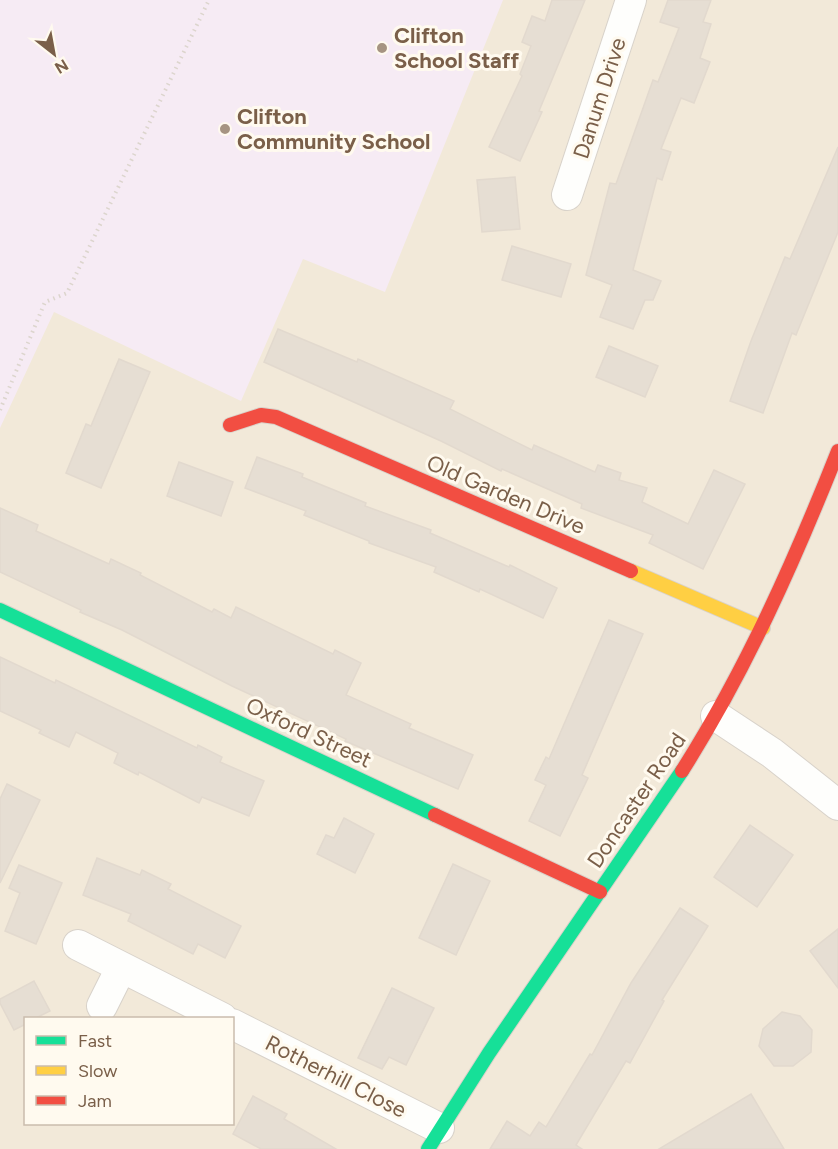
<svg xmlns="http://www.w3.org/2000/svg" width="838" height="1149" font-family="Figtree,sans-serif">
	<style>
		.residential { fill: #f2e9d9; fill-rule: evenodd }
		.education { fill: #f6ebf4 }
		.building { fill: #e6ded3; stroke: #e2d9ce; stroke-width: 1.5 }
		.lines { fill: none; stroke-linecap: round; stroke-linejoin: round }
		.street-casing { stroke: #d8d2ca; stroke-width: 32 }
		.fast-casing { stroke: #d9d2ca; stroke-width: 16 }
		.slow-casing { stroke: #d9d2ca; stroke-width: 16 }
		.jam-casing { stroke: #d9d2ca; stroke-width: 16 }
		.path { stroke: #dcd5cd; stroke-width: 4; stroke-dasharray: 1.5 4.5; stroke-linecap: butt }
		.street { stroke: #fefefc; stroke-width: 30 }
		.fast { stroke: #16e098; stroke-width: 14 }
		.slow { stroke: #ffcf43; stroke-width: 14 }
		.jam { stroke: #f24e42; stroke-width: 14 }
		.poi-dot { fill: #a69482; stroke: #fffaef; stroke-width: 2 }
		.labels { text-anchor: middle; stroke-width: 6; stroke-linejoin: round; paint-order: stroke }
		.poi-label { font-size: 22px; font-weight: bold; fill: #7a5f49; stroke: #fffaef; text-anchor: start }
		.street-label { font-size: 22px; fill: #7a5f49; stroke: #fffaef }
	</style>
	<rect width="100%" height="100%" fill="#f9f5ec"/>
	<path class="residential" d="M0,0H838V1149H0ZM26,1018H232V1124H26Z"/>
	<polygon class="education" points="0,0 503,0 385,292 303,259 241,401 54,312 0,428"/>
	<g class="building">
		<polygon points="552,0 585,0 539,111 542,112 520,161 489,147 522,76 520,74 531,46 522,42 532,16 545,21"/>
		<polygon points="668,0 711,0 703,22 711,24 700,58 710,62 694,103 681,98 661,149 671,152 662,180 657,178 633,270 661,281 653,300 645,300 633,329 600,317 612,285 586,275 610,183 616,184 653,80 658,82 679,28 660,22"/>
		<polygon points="838,147 838,232 796,335 792,333 763,413 730,401 751,341 785,257 790,259"/>
		<polygon points="515,177 520,229 482,232 477,180"/>
		<polygon points="512,246 571,264 561,297 502,280"/>
		<polygon points="278,329 357,362 358,359 454,401 450,409 532,450 534,445 595,472 598,465 621,473 619,480 647,488 642,502 688,524 714,470 745,484 703,569 649,543 653,535 581,508 582,504 502,469 501,471 441,441 264,362"/>
		<polygon points="609,346 658,366 645,397 596,377"/>
		<polygon points="119,359 150,372 101,488 66,473 86,424 91,426"/>
		<polygon points="257,457 303,474 302,477 366,503 365,506 431,530 430,533 509,567 510,565 557,588 543,618 480,589 479,592 434,572 436,567 369,543 369,541 304,515 306,511 245,488"/>
		<polygon points="179,462 233,482 221,516 167,496"/>
		<polygon points="0,508 38,525 36,531 109,564 111,559 141,573 140,575 212,612 214,609 231,618 236,607 333,654 335,650 361,663 346,695 411,724 409,728 473,755 458,789 345,741 346,739 232,686 122,630 80,612 81,610 0,572"/>
		<polygon points="609,620 643,634 582,775 588,778 560,836 529,821 546,785 535,780 546,757 549,759"/>
		<polygon points="0,657 55,683 56,680 197,748 198,745 222,757 220,762 264,781 249,816 202,797 199,803 139,772 138,775 114,763 118,753 76,732 69,747 39,733 41,730 0,711"/>
		<polygon points="7,784 40,800 0,883 0,799"/>
		<polygon points="344,818 374,834 355,873 317,854 326,835 334,838"/>
		<polygon points="750,825 793,855 757,907 714,877"/>
		<polygon points="97,858 140,875 142,870 171,884 168,889 241,926 225,958 198,944 193,954 128,921 131,914 83,895"/>
		<polygon points="453,864 490,881 456,955 419,938"/>
		<polygon points="19,865 62,883 36,944 5,931 20,893 9,888"/>
		<polygon points="680,908 708,926 662,1000 664,1001 630,1063 626,1061 576,1145 582,1149 490,1149 507,1121 530,1136 539,1122 546,1127 590,1054 592,1055 631,983"/>
		<polygon points="838,929 838,988 810,951"/>
		<polygon points="34,981 50,1011 36,1018 26,1018 26,1024 14,1030 0,1003 0,999"/>
		<polygon points="392,988 434,1008 406,1065 389,1057 382,1069 358,1058"/>
		<polygon points="782,1012 800,1016 812,1030 811,1052 793,1066 774,1066 759,1046 763,1029"/>
		<polygon points="751,1094 784,1149 659,1149"/>
		<polygon points="253,1096 287,1114 284,1119 336,1149 261,1149 233,1134"/>
	</g>
	<g class="lines">
		<defs>
			<g id="street">
				<polyline points="567,195 631,0"/>
				<polyline points="716,716 772,753 838,805"/>
				<polyline points="78,945 222,1018"/>
				<polyline points="102,1006 121,968"/>
				<polyline points="232,1024 439,1128"/>
			</g>
			<g id="fast">
				<polyline points="0,610 435,815"/>
				<polyline points="428,1149 489,1053 682,771"/>
			</g>
			<polyline id="slow" points="631,571 763,628"/>
			<g id="jam">
				<polyline points="230,425 261,415 276,417 631,571"/>
				<path d="M682,771C746,670 794,562 838,451"/>
				<polyline points="435,815 600,892"/>
			</g>
		</defs>
		<use href="#street" class="street-casing"/>
		<use href="#fast" class="fast-casing"/>
		<use href="#slow" class="slow-casing"/>
		<use href="#jam" class="jam-casing"/>
		<polyline class="path" points="0,410 45,302 67,293 209,0"/>
		<use href="#street" class="street"/>
		<use href="#fast" class="fast"/>
		<use href="#slow" class="slow"/>
		<use href="#jam" class="jam"/>
	</g>
	<g class="poi-dot">
		<circle cx="382" cy="48" r="6"/>
		<circle cx="225" cy="129" r="6"/>
	</g>
	<g class="labels">
		<g class="poi-label">
			<text x="394" y="43">Clifton<tspan x="394" dy="25">School Staff</tspan></text>
			<text x="237" y="124">Clifton<tspan x="237" dy="25">Community School</tspan></text>
		</g>
		<g class="street-label">
			<text transform="translate(599 98) rotate(-72)" y="8">Danum Drive</text>
			<text transform="translate(506 494) rotate(23)" y="8">Old Garden Drive</text>
			<text transform="translate(309 732) rotate(25)" y="8">Oxford Street</text>
			<text transform="translate(636 800) rotate(-56)" y="8">Doncaster Road</text>
			<text transform="translate(336 1076) rotate(27)" y="8">Rotherhill Close</text>
		</g>
	</g>
	<rect x="24" y="1017" width="210" height="108" fill="#fffaef" stroke="#cabcad" stroke-width="1.5"/>
	<rect x="36" y="1036" width="30" height="9" fill="#16e098" stroke="#cabcad" stroke-width="1.5"/>
	<text x="78" y="1047" font-size="18" fill="#7a5f49">Fast</text>
	<rect x="36" y="1066" width="30" height="9" fill="#ffcf43" stroke="#cabcad" stroke-width="1.5"/>
	<text x="78" y="1077" font-size="18" fill="#7a5f49">Slow</text>
	<rect x="36" y="1096" width="30" height="9" fill="#f24e42" stroke="#cabcad" stroke-width="1.5"/>
	<text x="78" y="1107" font-size="18" fill="#7a5f49">Jam</text>
	<g transform="translate(54 54) rotate(149)" stroke="#fffaef" stroke-width="4.5" paint-order="stroke">
	<path d="M0-4.5L10 22L0 15L-10 22Z" fill="#7a5f49"/>
	<text y="-9" font-size="16" font-weight="bold" text-anchor="middle" fill="#7a5f49">N</text>
	</g>
</svg>
